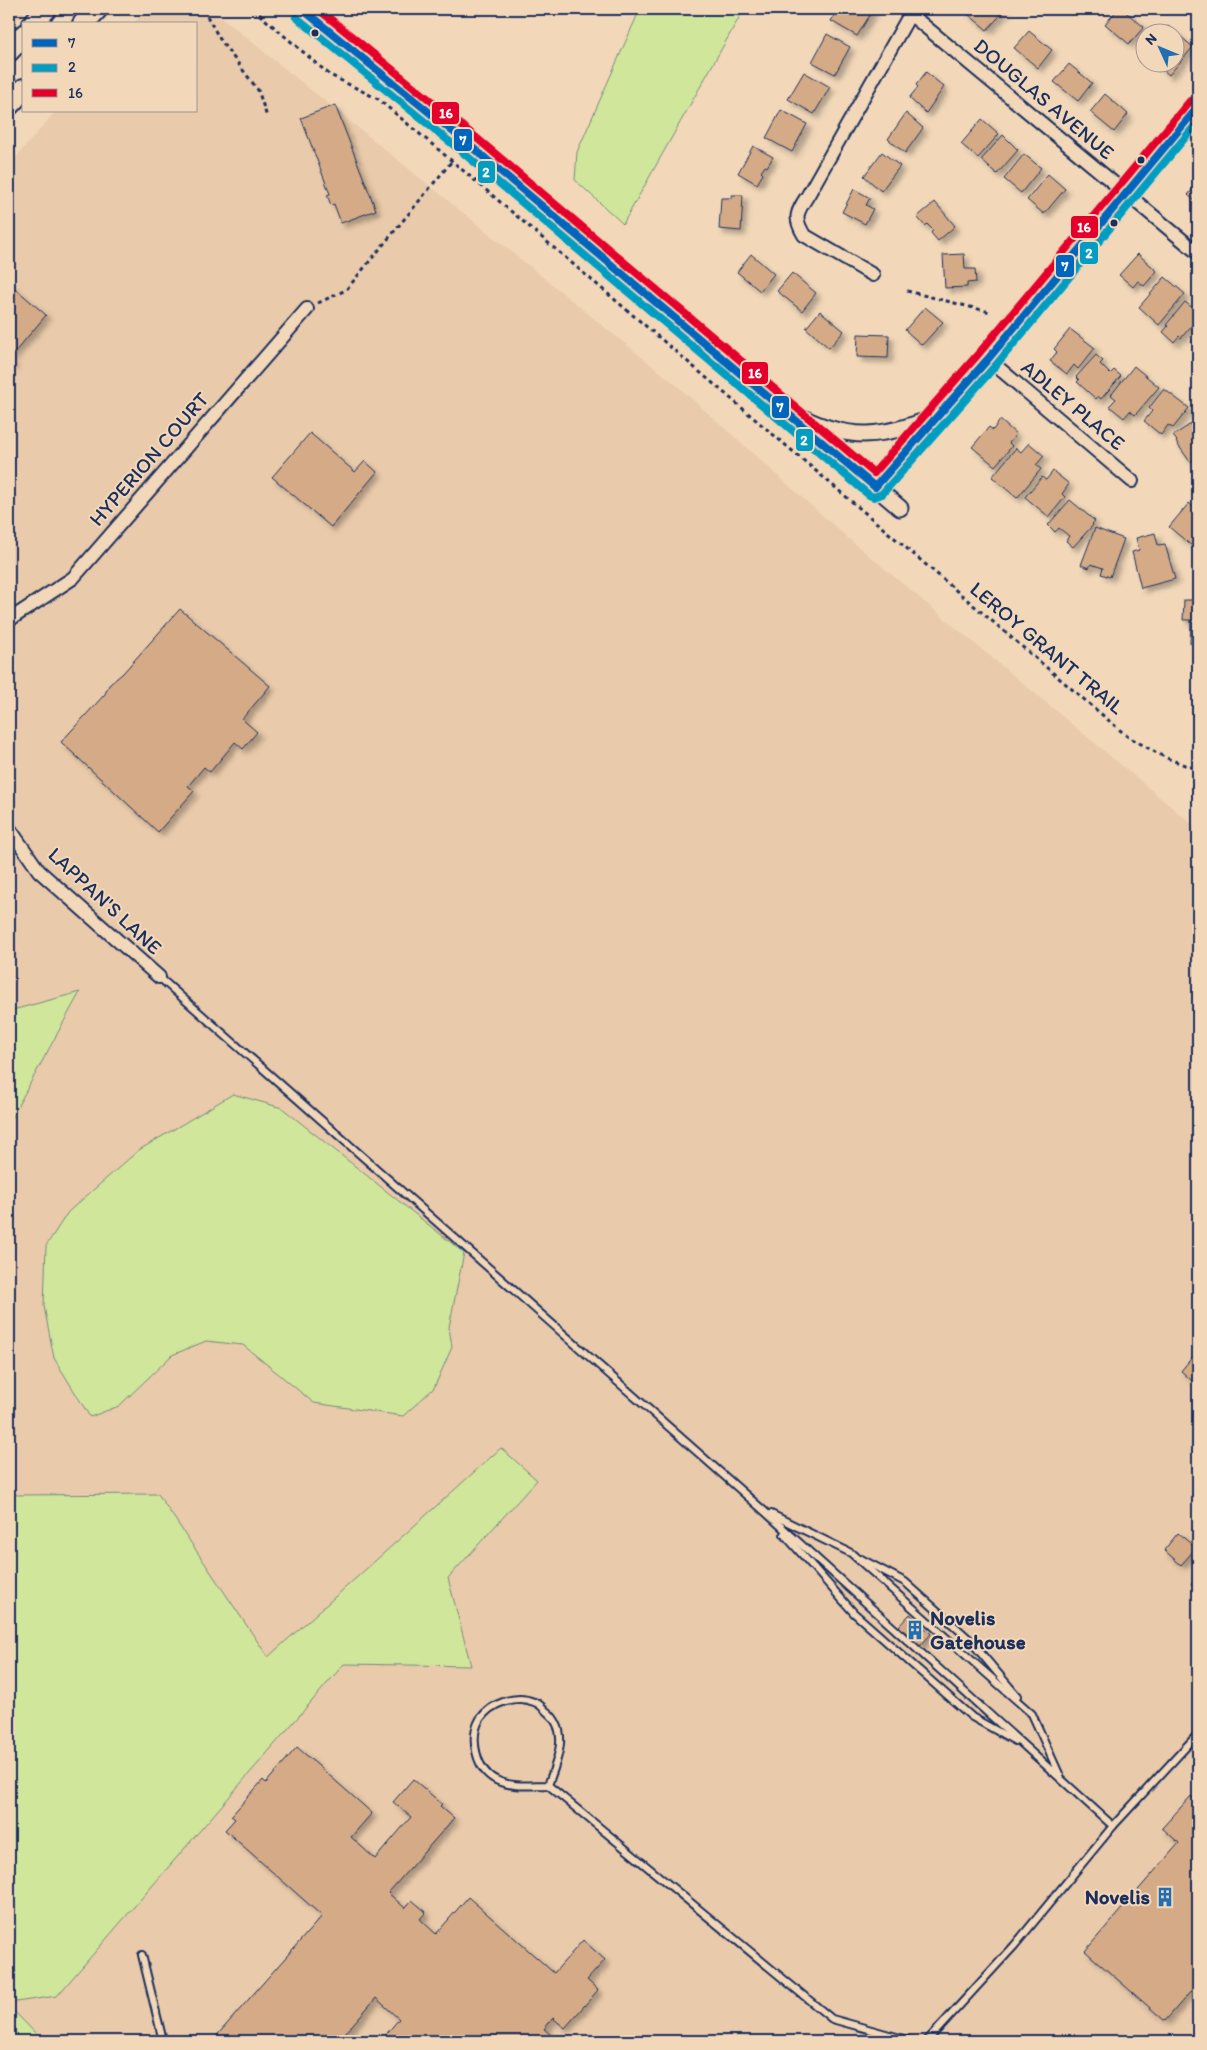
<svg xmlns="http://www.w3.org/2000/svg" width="1207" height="2050" font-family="Itim,sans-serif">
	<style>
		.built { fill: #e9caaa }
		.green { fill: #d0e69b; stroke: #768a7c }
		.building { fill: #d4ab86; stroke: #1b2f5e; filter: url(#shadow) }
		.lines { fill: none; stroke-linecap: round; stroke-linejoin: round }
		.service-casing { stroke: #1b2f5e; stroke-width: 10 }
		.minor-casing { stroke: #1b2f5e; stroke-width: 16 }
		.tertiary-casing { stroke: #1b2f5e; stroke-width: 19 }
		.primary-casing { stroke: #1b2f5e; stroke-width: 24 }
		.path { stroke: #1b2f5e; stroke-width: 3; stroke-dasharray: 4 4; stroke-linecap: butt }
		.service { stroke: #f2d8b9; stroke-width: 6 }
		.minor { stroke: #f2d8b9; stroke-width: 12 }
		.tertiary { stroke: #f2d8b9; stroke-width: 15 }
		.primary { stroke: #f2d8b9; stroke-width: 20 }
		.bus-1-casing { stroke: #f2d8b9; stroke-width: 11 }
		.bus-2-casing { stroke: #f2d8b9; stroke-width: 11 }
		.bus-3-casing { stroke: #f2d8b9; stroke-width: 11 }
		.bus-1 { stroke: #0065bd; stroke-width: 8 }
		.bus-2 { stroke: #039dc3; stroke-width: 8 }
		.bus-3 { stroke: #e4002b; stroke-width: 8 }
		.bus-dot { fill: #1b2f5e; stroke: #f2d8b9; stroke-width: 2 }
		.labels { text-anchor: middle; stroke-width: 4; stroke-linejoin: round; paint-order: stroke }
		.street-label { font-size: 21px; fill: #1b2f5e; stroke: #f2d8b9 }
		.poi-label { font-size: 21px; font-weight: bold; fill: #1b2f5e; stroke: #f2d8b9; text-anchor: start }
		.line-badge { stroke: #f2d8b9; stroke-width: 2 }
		.badge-label { font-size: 14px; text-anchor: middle; font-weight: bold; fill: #fff }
	</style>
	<defs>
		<filter id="shadow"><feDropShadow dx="4.5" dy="4.5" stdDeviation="2.5" flood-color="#0004"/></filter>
	</defs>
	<rect width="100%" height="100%" fill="#f2d8b9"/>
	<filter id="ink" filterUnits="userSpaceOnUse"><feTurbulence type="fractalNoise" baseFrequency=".02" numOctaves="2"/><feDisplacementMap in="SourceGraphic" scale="10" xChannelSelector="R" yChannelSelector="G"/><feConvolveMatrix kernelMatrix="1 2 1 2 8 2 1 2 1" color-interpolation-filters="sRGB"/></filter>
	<g filter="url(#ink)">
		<g class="built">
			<polygon points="9,9 28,9 9,29"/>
			<polygon points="146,9 211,9 675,384 849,539 1198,829 1198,2041 9,2041 9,165 56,111 196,111 196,24 133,24"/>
		</g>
		<g class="green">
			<polygon points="640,9 744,9 623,224 575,180 577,152"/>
			<polygon points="80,992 9,1122 9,1011"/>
			<polygon points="233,1094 282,1108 464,1253 449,1327 452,1347 434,1388 403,1416 314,1403 243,1345 206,1341 172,1355 119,1406 90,1417 54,1358 44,1306 46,1246 68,1212 139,1150"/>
			<polygon points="501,1448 537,1480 448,1578 471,1666 344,1664 57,1996 9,2003 9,1474 14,1495 158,1494 268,1657"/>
			<polygon points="9,2006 43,2041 9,2041"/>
		</g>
		<g class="building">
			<polygon points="838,9 871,9 873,10 857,36 831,21"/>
			<polygon points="962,9 1006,9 987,30"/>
			<polygon points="1118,9 1122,9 1144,27 1129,44 1105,24"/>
			<polygon points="1168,26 1193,47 1169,75 1154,62 1174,62 1174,32 1163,32"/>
			<polygon points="1029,31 1052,50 1038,68 1014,48"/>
			<polygon points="827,34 850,47 835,74 812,62"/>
			<polygon points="1069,64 1092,83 1078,101 1054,82"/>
			<polygon points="804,72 830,87 814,114 788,99"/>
			<polygon points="926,72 944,87 926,113 909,98 918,87 916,85"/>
			<polygon points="1105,94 1128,114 1114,132 1090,112"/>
			<polygon points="335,105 376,210 341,223 334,204 331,205 327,195 330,194 301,118"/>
			<polygon points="781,110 807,124 792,152 766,138"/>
			<polygon points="906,113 923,128 905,153 888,139"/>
			<polygon points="982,119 999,134 978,158 961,144"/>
			<polygon points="1003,135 1018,150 997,174 981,160"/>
			<polygon points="753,146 773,157 767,167 765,166 761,172 763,174 757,184 738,173"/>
			<polygon points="882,152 900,166 881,191 864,176"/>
			<polygon points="1024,154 1041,168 1021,193 1004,179"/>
			<polygon points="1048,174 1065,189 1044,214 1027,200"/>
			<polygon points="1198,182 1198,204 1188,195"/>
			<polygon points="854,189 870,198 866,205 873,209 865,224 842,212"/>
			<polygon points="732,195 743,195 741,231 719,229 721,198 732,198"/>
			<polygon points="935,202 955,226 938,241 931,233 933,230 927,224 925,226 917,217"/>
			<polygon points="751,254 774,274 760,291 737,272"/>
			<polygon points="964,254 965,269 975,269 976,282 967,283 967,287 945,288 943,255"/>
			<polygon points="1138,254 1157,271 1144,286 1138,281 1133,287 1119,275"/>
			<polygon points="792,273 816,293 802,311 777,291"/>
			<polygon points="1165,277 1185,294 1159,325 1139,307"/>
			<polygon points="9,283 46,315 9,359 14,363 9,368"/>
			<polygon points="1185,302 1197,311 1198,309 1198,325 1197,327 1193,324 1181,338 1179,336 1174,342 1163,332 1168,326 1166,325"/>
			<polygon points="925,307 943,322 922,345 905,330"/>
			<polygon points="820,311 844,331 829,348 806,328"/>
			<polygon points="1070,329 1095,348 1078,369 1074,365 1067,374 1050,361 1057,352 1054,349"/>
			<polygon points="858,334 889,335 888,358 857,357"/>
			<polygon points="1198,334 1198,348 1191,343"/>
			<polygon points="1096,355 1103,361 1100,364 1110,374 1114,370 1121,376 1101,399 1098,396 1096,399 1077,382 1079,380 1076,377"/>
			<polygon points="1134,366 1159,387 1135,415 1130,411 1124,418 1109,406 1116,399 1111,395"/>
			<polygon points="1164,389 1189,408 1173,428 1168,425 1161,435 1144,421 1152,411 1149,408"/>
			<polygon points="1198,419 1198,457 1190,462 1176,442 1177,441 1173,436"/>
			<polygon points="1000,420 1016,434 1009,443 1012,446 995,466 972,447 989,427 993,430"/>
			<polygon points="310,433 355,472 365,461 377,472 331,527 272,477"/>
			<polygon points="1029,443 1044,456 1036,465 1041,469 1017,498 992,477 1016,448 1021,452"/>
			<polygon points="1053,471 1069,484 1062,494 1065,497 1049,517 1025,497 1042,477 1046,480"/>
			<rect x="1193" y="472" width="5" height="20"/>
			<polygon points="1070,500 1095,521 1092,524 1093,525 1073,547 1066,541 1069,536 1059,528 1055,532 1048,525"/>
			<polygon points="1189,503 1198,511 1198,551 1169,527"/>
			<polygon points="1095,528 1124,539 1110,577 1101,574 1103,568 1091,564 1089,568 1081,565"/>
			<polygon points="1155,533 1158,545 1165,544 1175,579 1141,588 1132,552 1139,550 1136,538"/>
			<polygon points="1184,600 1198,600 1198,644 1190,643 1191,620 1183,620"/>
			<polygon points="180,609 270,686 242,719 257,732 243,749 235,742 210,772 204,767 188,786 194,791 158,832 61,742 105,694 109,685 123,673"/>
			<polygon points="1198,1350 1198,1386 1181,1371"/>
			<polygon points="1178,1533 1196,1548 1181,1565 1164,1550"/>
			<polygon points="1198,1576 1198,1591 1191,1584"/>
			<polygon points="910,1614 931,1634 920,1646 899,1626"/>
			<polygon points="297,1747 372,1813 351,1837 375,1859 411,1817 393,1802 413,1779 442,1804 440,1806 454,1818 388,1893 405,1908 412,1900 426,1912 420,1919 436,1934 468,1897 554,1973 583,1940 605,1960 587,1980 598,1990 565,2028 553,2018 544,2029 558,2041 383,2041 381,2040 399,2019 376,1998 338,2041 212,2041 322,1916 225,1830 235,1819 231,1816 263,1780 266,1783"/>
			<polygon points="1191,1796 1195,1800 1197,1797 1198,1799 1198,1983 1165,2021 1085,1951 1179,1843 1162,1828"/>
		</g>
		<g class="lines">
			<defs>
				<g id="service">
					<polyline points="159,977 763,1510 1113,1826"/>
					<polyline points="771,1514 851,1553 1032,1714 1060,1776"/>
					<polyline points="784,1534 854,1613 972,1717 1015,1741"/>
					<polyline points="861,1559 905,1582 969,1639 1017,1696"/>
					<path d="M548,1785C557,1761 571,1730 546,1711C543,1708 539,1703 534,1702C516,1694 491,1703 480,1719C469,1738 476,1770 496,1780C512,1788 531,1785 548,1785L832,2019L911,2041"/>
					<polyline points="142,1955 163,2041"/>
					<polyline points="927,2041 1014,1946 1113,1826 1198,1734"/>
				</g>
				<g id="minor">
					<polyline points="910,14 1198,253"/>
					<path d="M873,275L804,235C793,217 797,212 808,195L913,9"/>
					<polyline points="988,359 1132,481"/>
					<polyline points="9,620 73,578 307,309"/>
					<polyline points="9,828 39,871 159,977"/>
				</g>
				<g id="tertiary">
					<polyline points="302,9 467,143 900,508"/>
					<path d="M801,417C851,442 884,437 935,417"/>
					<polyline points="875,487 988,359 1198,107"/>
				</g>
				<g id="primary">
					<polyline points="33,24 46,9"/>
					<polyline points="83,24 97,9"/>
					<polyline points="9,51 24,35"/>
					<polyline points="9,105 24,89"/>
				</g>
			</defs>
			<use href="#service" class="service-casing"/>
			<use href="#minor" class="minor-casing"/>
			<use href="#tertiary" class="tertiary-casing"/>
			<use href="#primary" class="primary-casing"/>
			<g class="path">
				<polyline points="203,9 221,41 258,90 267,117"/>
				<polyline points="253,9 330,75 378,99 452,161 1127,736 1164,757 1198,770"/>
				<polyline points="907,291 990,312"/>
				<polyline points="318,303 346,290 452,161"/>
			</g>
			<use href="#service" class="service"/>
			<use href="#minor" class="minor"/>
			<use href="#tertiary" class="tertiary"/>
			<use href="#primary" class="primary"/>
			<defs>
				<polyline id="bus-1" points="302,9 467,143 875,487 988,359 1198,107"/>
				<polyline id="bus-2" points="296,17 461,151 869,495 874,497 882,494 996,365 1198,122"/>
				<polyline id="bus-3" points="318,9 473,135 874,473 980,352 1190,101"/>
			</defs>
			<use href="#bus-1" class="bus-1-casing"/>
			<use href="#bus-2" class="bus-2-casing"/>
			<use href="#bus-3" class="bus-3-casing"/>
			<use href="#bus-1" class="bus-1"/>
			<use href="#bus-2" class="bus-2"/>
			<use href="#bus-3" class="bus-3"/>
		</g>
	</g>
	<defs>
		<symbol id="building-bare" viewBox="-9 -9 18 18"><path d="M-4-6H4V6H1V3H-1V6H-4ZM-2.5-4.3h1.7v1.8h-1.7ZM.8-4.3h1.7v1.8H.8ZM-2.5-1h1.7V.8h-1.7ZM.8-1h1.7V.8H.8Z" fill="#1f6fb2" stroke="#f2d8b9" stroke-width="2.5" paint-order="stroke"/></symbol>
	</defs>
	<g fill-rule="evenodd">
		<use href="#building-bare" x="901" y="1616" width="28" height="28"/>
		<use href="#building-bare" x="1151" y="1883" width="28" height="28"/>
	</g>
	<g class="bus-dot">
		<circle cx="315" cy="33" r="4.5"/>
		<circle cx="1141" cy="160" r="4.5"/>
		<circle cx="1114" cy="223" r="4.5"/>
	</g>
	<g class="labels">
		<g class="street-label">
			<text transform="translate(1044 99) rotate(40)" y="7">DOUGLAS AVENUE</text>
			<text transform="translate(1073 405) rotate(40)" y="7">ADLEY PLACE</text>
			<text transform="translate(149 459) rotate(-49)" y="7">HYPERION COURT</text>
			<text transform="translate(1047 648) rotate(40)" y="7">LEROY GRANT TRAIL</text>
			<text transform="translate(105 901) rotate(43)" y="7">LAPPAN'S LANE</text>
		</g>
		<g class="poi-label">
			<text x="930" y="1625">Novelis<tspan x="930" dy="24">Gatehouse</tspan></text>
			<text x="1150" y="1904" text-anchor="end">Novelis</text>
		</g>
	</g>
	<g class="line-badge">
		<rect x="431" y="101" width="29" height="24" rx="5" fill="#e4002b"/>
		<rect x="453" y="128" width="20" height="24" rx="5" fill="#0065bd"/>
		<rect x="477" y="160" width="19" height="24" rx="5" fill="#039dc3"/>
		<rect x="1070" y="215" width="29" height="24" rx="5" fill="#e4002b"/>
		<rect x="1079" y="241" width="20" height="24" rx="5" fill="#039dc3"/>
		<rect x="1055" y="254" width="20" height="24" rx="5" fill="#0065bd"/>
		<rect x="741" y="361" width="28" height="24" rx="5" fill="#e4002b"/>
		<rect x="771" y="395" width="19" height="24" rx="5" fill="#0065bd"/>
		<rect x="795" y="428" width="19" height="24" rx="5" fill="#039dc3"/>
	</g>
	<g class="badge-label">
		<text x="446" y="118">16</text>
		<text x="463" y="145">7</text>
		<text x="486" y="177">2</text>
		<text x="1084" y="232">16</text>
		<text x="1089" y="258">2</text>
		<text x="1065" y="271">7</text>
		<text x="755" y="378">16</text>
		<text x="780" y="412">7</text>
		<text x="804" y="445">2</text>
	</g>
	<rect width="1207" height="2050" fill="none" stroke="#f2d8b9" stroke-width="30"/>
	<rect x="15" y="15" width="1177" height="2020" fill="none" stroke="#1b2f5e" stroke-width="2" filter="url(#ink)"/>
	<rect x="22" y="22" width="175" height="90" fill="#f2d8b9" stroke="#9c9495"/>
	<rect x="32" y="39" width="25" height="8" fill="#0065bd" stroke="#9c9495"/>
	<text x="68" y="48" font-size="15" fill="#1b2f5e">7</text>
	<rect x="32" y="64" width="25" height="8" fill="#039dc3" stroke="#9c9495"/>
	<text x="68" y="72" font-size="15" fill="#1b2f5e">2</text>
	<rect x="32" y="89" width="25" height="8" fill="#e4002b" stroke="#9c9495"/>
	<text x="68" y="98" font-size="15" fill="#1b2f5e">16</text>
	<g transform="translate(1160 48) rotate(314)"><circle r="24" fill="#f2d8b9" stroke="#9c9495"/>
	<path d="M0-4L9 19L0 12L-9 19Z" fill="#1f6fb2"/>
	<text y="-8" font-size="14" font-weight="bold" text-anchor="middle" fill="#1b2f5e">N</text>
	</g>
</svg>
